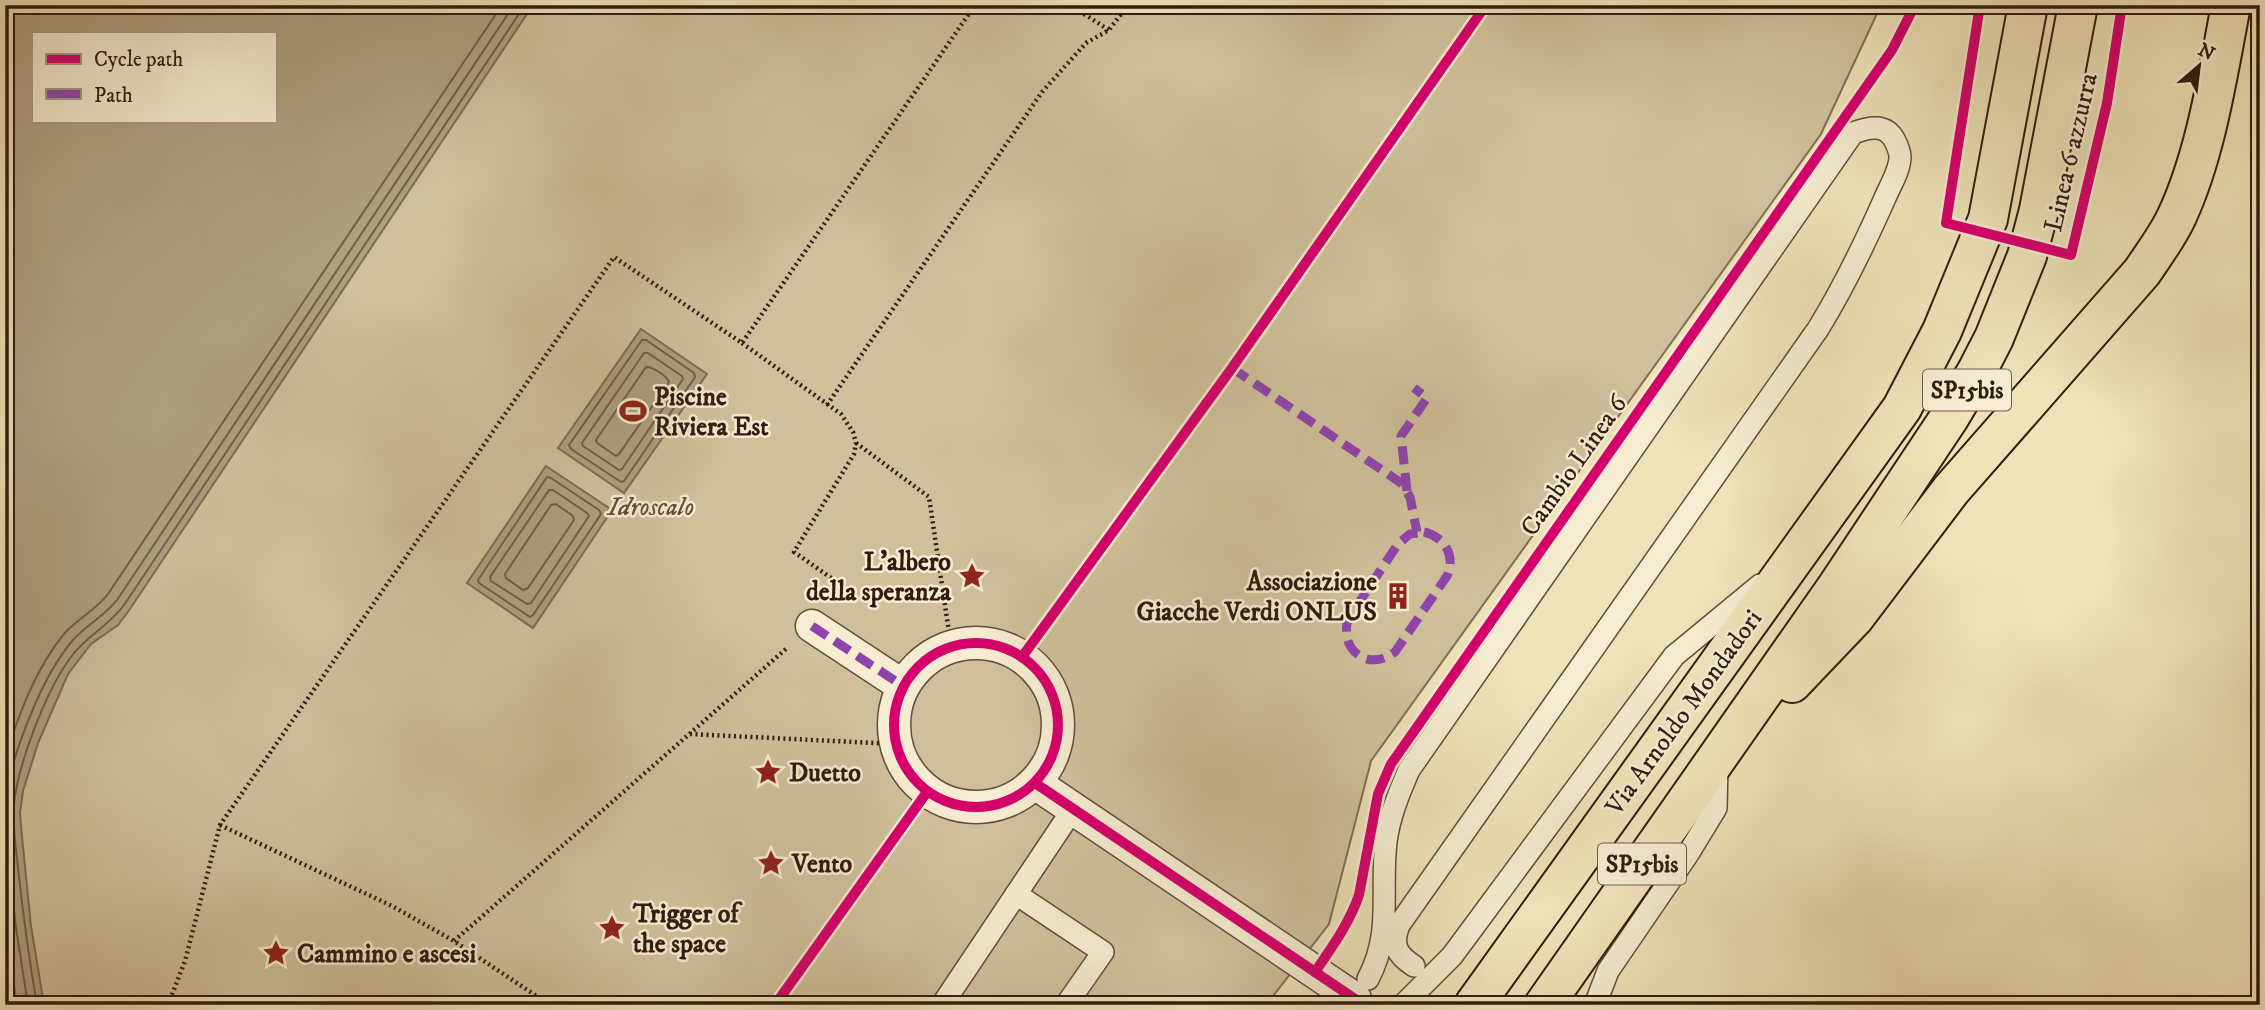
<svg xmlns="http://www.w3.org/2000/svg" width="2265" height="1010" font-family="'IM FELL DW Pica',serif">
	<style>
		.green { fill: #cfc09b; stroke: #806e56; stroke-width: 2; fill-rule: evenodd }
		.water { fill: #ae9f7f; stroke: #7c6b53; stroke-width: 2; fill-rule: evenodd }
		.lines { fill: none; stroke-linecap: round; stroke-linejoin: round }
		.shore { stroke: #705e48; stroke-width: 2 }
		.service-casing { stroke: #604e3a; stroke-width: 24 }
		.pedestrian-casing { stroke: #604e3a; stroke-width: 35 }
		.trunk-casing { stroke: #311c10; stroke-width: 42 }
		.path { stroke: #311c10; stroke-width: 4.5; stroke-dasharray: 2 3.5; stroke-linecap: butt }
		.service { stroke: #f5ecd1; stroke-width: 21 }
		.pedestrian { stroke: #f5ecd1; stroke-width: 32 }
		.trunk { stroke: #efe2b8; stroke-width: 38 }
		.quiet { stroke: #8e44ad; stroke-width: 9; stroke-dasharray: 18 9; stroke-linecap: butt }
		.cycleway-casing { stroke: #f5ecd1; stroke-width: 15 }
		.cycleway { stroke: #d6006c; stroke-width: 10 }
		.labels { text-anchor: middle; stroke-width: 5; stroke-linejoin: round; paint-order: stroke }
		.shield { fill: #f5ecd1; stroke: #6c5a4a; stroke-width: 2 }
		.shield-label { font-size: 24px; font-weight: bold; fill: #311c10 }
		.street-label { font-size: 26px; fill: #311c10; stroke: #f5ecd1 }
		.poi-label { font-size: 26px; font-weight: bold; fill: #311c10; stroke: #f5ecd1; text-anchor: start }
		.park-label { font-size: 26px; font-style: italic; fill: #604d3a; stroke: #f5ecd1 }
	</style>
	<rect width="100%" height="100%" fill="#efe2b8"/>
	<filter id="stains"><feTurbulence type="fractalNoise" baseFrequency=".00286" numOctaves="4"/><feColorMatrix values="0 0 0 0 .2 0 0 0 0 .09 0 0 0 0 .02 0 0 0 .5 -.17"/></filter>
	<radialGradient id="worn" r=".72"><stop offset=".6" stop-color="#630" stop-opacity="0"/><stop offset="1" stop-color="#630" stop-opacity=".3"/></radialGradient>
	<path class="green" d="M5,5H1881L1821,134L1371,761L1329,924L1266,1005H5ZM33,33H275V121H33Z"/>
	<g class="water">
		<path d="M5,5H533L130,609L118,625L91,644L68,674L38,743L23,791L20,813L22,837L31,926L44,1005H5ZM33,33H275V121H33Z"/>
		<polygon points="641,329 707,374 624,493 558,448"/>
		<polygon points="546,466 612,510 533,628 467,583"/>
	</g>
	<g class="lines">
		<g class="shore">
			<polygon points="642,340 646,340 694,373 695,377 624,481 621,482 571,449 569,445"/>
			<polygon points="644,353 648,353 682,376 683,379 622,469 619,470 583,446 582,443"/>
			<path d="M646,367C653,367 667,376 669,382L619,454L616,456L597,443L596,440Z"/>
			<polygon points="547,477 551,478 599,510 601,514 533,615 530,617 479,583 478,580"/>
			<polygon points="549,490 553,490 587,513 589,516 531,603 527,604 491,581 490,577"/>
			<polygon points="556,504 573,516 574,520 528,588 523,590 506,578 505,574 551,505"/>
			<path d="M5,757C19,715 35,669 64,634C77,619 96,610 108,594L502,5"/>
			<path d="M5,803C11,755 42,676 73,640C87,624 105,616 117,600L514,5"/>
			<polyline points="5,827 16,928 28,1005"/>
			<polyline points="5,929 17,1005"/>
			<path d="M37,1005C29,959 23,914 18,868C16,847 12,825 14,804C18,764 45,694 68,661C84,637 108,627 124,605L525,5"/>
		</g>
		<defs>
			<g id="service">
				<polyline points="1016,894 1103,952 1066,1005"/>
				<path d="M1368,979C1393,932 1380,892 1386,842C1389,817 1399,793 1409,770L1853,133C1869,127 1886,123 1895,141C1897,145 1900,152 1900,157C1900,170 1890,186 1885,198C1865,243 1844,287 1818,329L1399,925C1391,945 1397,955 1414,966"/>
				<polyline points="942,1005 1073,809"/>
				<polyline points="1403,1005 1452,956 1674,656 1760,585"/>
				<polyline points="1595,1005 1608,971 1688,854 1716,808 1717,765"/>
			</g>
			<g id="pedestrian">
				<polyline points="812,626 903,686"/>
				<circle cx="976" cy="725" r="82"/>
				<polyline points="1035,783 1355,999"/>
			</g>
			<g id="trunk">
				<path d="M1792,683L1854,618L1951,490L2142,272C2154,254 2167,237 2176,218C2206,155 2218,73 2231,5"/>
				<polyline points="1474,1005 1902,408 1942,331 1988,219 2028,5"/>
				<polyline points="1544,1005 1836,588 1949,418 1977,371 1994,338 2027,256 2039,210 2078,5"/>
			</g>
		</defs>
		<use href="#service" class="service-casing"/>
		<use href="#pedestrian" class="pedestrian-casing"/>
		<use href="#trunk" class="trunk-casing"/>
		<g class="path">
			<polyline points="1070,5 1109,30"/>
			<polyline points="742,343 841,414 853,432 856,443 854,454 794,552 840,584 832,597"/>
			<polyline points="827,405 1042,92 1086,43 1109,30 1128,5"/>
			<polyline points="856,443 929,497 951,646"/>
			<polyline points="690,734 895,744"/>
			<polyline points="220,825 392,906 454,941 550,1005"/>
			<polyline points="454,941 787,648"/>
			<polyline points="168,1005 185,961 220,825 614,257 742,343 975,5"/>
		</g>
		<use href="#service" class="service"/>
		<use href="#pedestrian" class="pedestrian"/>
		<use href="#trunk" class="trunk"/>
		<g class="quiet">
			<polyline points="1232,368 1401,483 1410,497 1417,532"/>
			<polyline points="1407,491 1401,436 1427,398 1414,388"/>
			<path d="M1424,532C1445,537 1456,556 1447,576L1395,652C1369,672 1339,651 1348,619L1398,544L1410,534Z"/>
			<polyline points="812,626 903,686"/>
		</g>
		<defs>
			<g id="cycleway">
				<polyline points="1980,5 1946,223 2071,255 2107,103 2122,5"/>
				<circle cx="976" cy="725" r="82"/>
				<polyline points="1022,657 1232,368 1486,5"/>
				<polyline points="1035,783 1355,999"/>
				<path d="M1315,972C1332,947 1349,924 1359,895L1378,794L1391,764L1892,50L1915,5"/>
				<polyline points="775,1005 927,792"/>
			</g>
		</defs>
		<use href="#cycleway" class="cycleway-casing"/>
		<use href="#cycleway" class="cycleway"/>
	</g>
	<defs>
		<symbol id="stadium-bare" viewBox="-9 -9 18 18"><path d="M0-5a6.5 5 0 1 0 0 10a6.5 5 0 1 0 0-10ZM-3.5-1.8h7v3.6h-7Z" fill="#8f2418" stroke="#f5ecd1" stroke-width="2.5" paint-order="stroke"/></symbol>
		<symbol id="sight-bare" viewBox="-9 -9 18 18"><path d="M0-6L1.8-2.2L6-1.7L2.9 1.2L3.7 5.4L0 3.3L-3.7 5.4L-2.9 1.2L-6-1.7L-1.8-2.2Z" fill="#8f2418" stroke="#f5ecd1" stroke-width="2.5" paint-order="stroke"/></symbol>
		<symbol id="building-bare" viewBox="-9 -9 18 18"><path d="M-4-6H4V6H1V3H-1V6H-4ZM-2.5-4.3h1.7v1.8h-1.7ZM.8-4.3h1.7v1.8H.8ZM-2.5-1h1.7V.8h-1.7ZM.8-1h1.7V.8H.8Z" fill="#8f2418" stroke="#f5ecd1" stroke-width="2.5" paint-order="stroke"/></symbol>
	</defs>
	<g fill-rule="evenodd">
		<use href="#stadium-bare" x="614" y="392" width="38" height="38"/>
		<use href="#sight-bare" x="953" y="557" width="38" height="38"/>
		<use href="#building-bare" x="1379" y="577" width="38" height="38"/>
		<use href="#sight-bare" x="749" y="753" width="38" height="38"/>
		<use href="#sight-bare" x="752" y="844" width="38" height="38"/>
		<use href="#sight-bare" x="593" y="909" width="38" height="38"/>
		<use href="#sight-bare" x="257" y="934" width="38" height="38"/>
	</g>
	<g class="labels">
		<g class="shield">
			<rect x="1923" y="369.5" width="88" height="41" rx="5"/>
			<rect x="1598" y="843.5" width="88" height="41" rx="5"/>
		</g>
		<g class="shield-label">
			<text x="1967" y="398">SP15bis</text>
			<text x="1642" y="872">SP15bis</text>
		</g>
		<g class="street-label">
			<text transform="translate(2070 152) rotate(-77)" y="9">Linea 6 azzurra</text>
			<text transform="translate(1573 465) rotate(-55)" y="9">Cambio Linea 6</text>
			<text transform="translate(1683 712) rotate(-54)" y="9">Via Arnoldo Mondadori</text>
		</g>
		<g class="poi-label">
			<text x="654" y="405">Piscine<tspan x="654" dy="30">Riviera Est</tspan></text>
			<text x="951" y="570" text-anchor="end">L'albero<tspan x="951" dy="30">della speranza</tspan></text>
			<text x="1377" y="590" text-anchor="end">Associazione<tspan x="1377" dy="30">Giacche Verdi ONLUS</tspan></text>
			<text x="789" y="781">Duetto</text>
			<text x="792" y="872">Vento</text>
			<text x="633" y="922">Trigger of<tspan x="633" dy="30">the space</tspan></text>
			<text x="297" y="962">Cammino e ascesi</text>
		</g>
		<g class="park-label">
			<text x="651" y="515">Idroscalo</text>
		</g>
	</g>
	<rect width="2265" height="1010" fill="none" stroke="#efe2b8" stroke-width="28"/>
	<rect x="7" y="7" width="2251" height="996" fill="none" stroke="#311c10" stroke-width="3.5"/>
	<rect x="14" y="14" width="2237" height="982" fill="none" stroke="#311c10" stroke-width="2"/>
	<rect x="32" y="32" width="245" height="91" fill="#f5ecd1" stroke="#a79984" stroke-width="2"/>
	<rect x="46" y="54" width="35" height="10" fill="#d6006c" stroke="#a79984" stroke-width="2"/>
	<text x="94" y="66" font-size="21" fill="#311c10">Cycle path</text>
	<rect x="46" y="89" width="35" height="10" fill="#8e44ad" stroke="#a79984" stroke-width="2"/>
	<text x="94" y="102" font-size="21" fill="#311c10">Path</text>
	<g transform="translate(2199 66) rotate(28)" stroke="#f5ecd1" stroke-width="5" paint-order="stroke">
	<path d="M0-5L12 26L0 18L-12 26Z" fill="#311c10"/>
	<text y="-10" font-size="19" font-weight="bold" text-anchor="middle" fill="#311c10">N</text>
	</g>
	<rect width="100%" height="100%" filter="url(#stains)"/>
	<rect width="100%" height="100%" fill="url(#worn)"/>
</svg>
